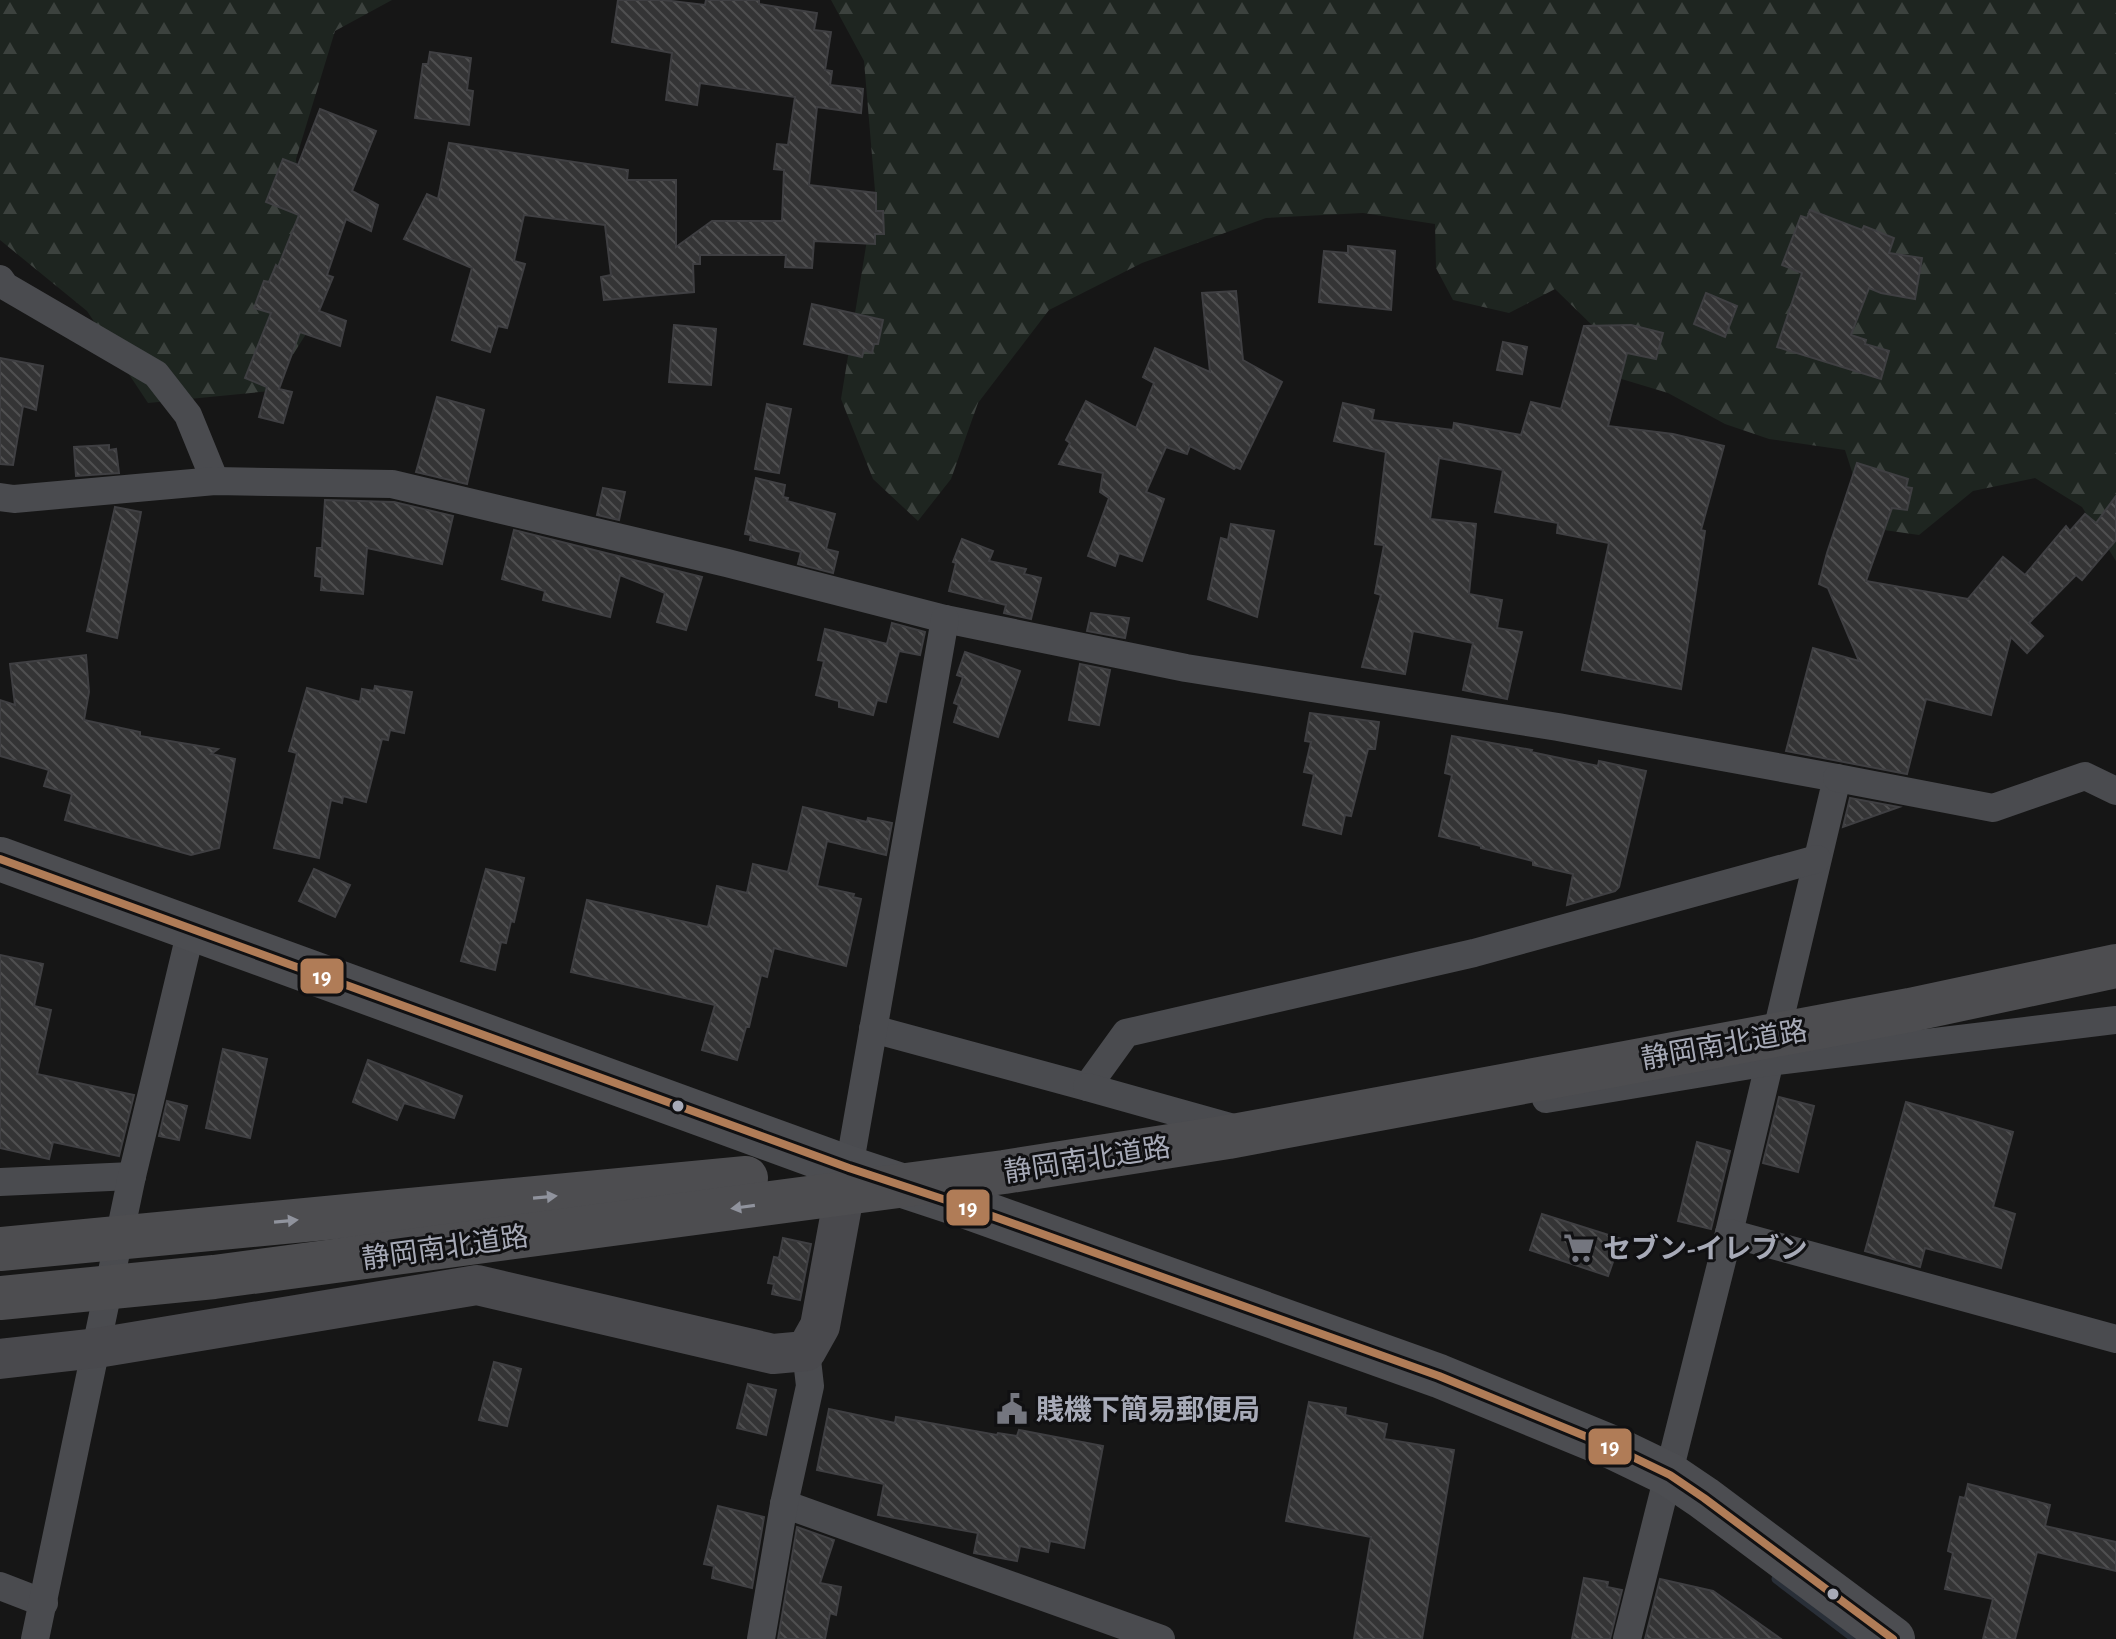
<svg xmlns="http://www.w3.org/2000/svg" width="2116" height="1639" font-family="'Alegreya Sans','Noto Sans JP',sans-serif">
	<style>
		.forest { fill: url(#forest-firs) }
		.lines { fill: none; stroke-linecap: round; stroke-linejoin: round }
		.stream { stroke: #292f38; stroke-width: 9 }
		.building { fill: url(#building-back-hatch); stroke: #3f3f42; stroke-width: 2 }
		.street { stroke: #4a4b4f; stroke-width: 28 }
		.secondary { stroke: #49494d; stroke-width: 40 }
		.primary { stroke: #4c4d51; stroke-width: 44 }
		.highway { stroke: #4d4d50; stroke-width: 44 }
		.bus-1-casing { stroke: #101012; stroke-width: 14 }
		.bus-1 { stroke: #b07c57; stroke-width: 8 }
		.oneway { fill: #90939d }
		.bus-dot { fill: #a7aab7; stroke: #101012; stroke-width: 3 }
		.labels { text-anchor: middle; stroke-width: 6; stroke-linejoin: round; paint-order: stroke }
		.street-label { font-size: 28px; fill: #a7aab7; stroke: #101012 }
		.poi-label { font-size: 28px; font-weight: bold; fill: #a7aab7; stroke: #101012; text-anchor: start }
		.line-badge { stroke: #101012; stroke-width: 3 }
		.badge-label { font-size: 22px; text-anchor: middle; font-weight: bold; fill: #fff }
	</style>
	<defs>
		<pattern id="forest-firs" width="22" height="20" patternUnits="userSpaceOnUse" patternTransform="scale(2)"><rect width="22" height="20" fill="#1e2520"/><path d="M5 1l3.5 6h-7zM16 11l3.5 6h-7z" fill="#3c423e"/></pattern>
		<pattern id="building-back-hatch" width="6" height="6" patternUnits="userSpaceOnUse" patternTransform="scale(2)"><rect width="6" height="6" fill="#343435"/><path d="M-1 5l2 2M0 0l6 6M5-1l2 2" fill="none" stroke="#4f4f50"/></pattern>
	</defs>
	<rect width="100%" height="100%" fill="#161616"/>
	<g class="forest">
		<polygon points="0,0 392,0 335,31 296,159 313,323 270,391 148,403 87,311 0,240"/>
		<polygon points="831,0 2116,0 2116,561 2082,507 2035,478 1973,491 1919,535 1870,528 1845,450 1769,439 1725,424 1668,393 1605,374 1597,330 1555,289 1509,313 1453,300 1436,268 1435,224 1363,213 1266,218 1142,263 1049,310 978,403 951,479 918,521 873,479 841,399 875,191 864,61"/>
	</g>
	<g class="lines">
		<polyline class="stream" points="1776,1579 1855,1639"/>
	</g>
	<g class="building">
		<polygon points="618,0 663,0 705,5 706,0 759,0 759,4 817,13 814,30 831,32 825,70 832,71 830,85 863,89 861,113 817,107 809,185 876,193 876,211 883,211 884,234 875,234 875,244 814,241 812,268 785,267 786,255 700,255 700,264 693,264 694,292 604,300 601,277 611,275 605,225 524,215 514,261 525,264 507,328 498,326 490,352 452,340 472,268 404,239 427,194 438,199 449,143 628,170 627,180 676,180 676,247 712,221 782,221 784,170 774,169 777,144 788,145 795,97 700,83 697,105 666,100 672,53 612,42"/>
		<polygon points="430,52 471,58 467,90 473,91 469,125 415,118 423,64 428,64"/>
		<polygon points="320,109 376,131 352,191 378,205 371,231 346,219 327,275 333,277 319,311 346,321 340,346 300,332 279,389 292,392 283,423 259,417 267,387 245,378 271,313 254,308 264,281 269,282 276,265 278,267 299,215 266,202 283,159 298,165"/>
		<polygon points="1810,210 1862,230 1864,226 1894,238 1889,253 1922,258 1915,299 1881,293 1869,288 1851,335 1866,340 1865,344 1889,351 1881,379 1777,347 1802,273 1782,265 1801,216 1807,218"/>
		<polygon points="1348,246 1395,251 1391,310 1319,302 1324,251 1348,253"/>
		<polygon points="1236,291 1243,360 1282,382 1240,469 1236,467 1234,469 1190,446 1187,454 1166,447 1146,492 1164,499 1142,561 1119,553 1115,566 1088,556 1109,498 1100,492 1103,473 1059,464 1070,443 1066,440 1086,401 1136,428 1154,383 1143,377 1155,348 1210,372 1202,293"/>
		<polygon points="1706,293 1737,306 1725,337 1694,324"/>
		<polygon points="812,304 883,320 878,344 874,344 872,353 864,350 862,357 804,344"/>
		<polygon points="674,325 716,329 711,385 669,382"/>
		<polygon points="1631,325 1663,333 1656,359 1627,353 1608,426 1673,434 1724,446 1701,530 1705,531 1681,689 1582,670 1609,543 1557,533 1558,523 1495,512 1503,470 1439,458 1430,519 1476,524 1469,594 1502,600 1497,628 1522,632 1507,699 1463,690 1473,643 1413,631 1405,674 1362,667 1381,595 1375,593 1384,545 1375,544 1386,452 1334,441 1343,403 1374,410 1372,420 1453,430 1454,423 1521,435 1531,402 1561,409 1584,326"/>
		<polygon points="1503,342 1527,347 1522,374 1497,370"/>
		<polygon points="0,358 43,366 36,410 23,406 13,465 0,464"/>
		<polygon points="437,397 484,410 467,484 416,472"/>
		<polygon points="767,404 791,409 779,473 755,469"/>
		<polygon points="109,445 109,450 116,449 119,473 76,476 74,447"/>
		<polygon points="1857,463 1908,479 1906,487 1912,488 1907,510 1892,508 1866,581 1968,599 2003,557 2025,575 2066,526 2070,531 2085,514 2096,523 2116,496 2116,540 2082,580 2076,575 2029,623 2043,636 2027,653 2011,637 1991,715 1926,699 1907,774 1786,751 1813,648 1859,661 1828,588 1819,584 1827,553"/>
		<polygon points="756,478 785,485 783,497 788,498 787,501 835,514 826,549 838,552 833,573 798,564 801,552 750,540 751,535 745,534"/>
		<polygon points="603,488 625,492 619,520 597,515"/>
		<polygon points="325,500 394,502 453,516 442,564 367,548 363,594 321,590 322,577 315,576 317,548 322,548"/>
		<polygon points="115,507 141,512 117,638 87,631"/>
		<polygon points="1231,524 1274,531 1257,617 1208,599 1221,538 1228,540"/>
		<polygon points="514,530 702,577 686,630 657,622 665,593 620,575 610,617 543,600 545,591 502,579"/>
		<polygon points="962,539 993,551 989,561 1026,569 1024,574 1041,578 1031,619 1004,613 1006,605 949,591 956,563 953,562"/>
		<polygon points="1091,613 1129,618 1125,638 1087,631"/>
		<polygon points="892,623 925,632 920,655 899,651 886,702 877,700 873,715 839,707 839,701 816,695 824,661 818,660 825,629 887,644"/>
		<polygon points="965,652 1020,671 998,737 954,722 959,705 954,703 963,677 957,675"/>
		<polygon points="86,655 89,692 84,720 140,732 140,736 218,749 211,754 235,759 219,848 191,855 65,820 72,794 44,786 49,770 0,756 0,700 15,705 10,664"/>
		<polygon points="1080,664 1110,670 1099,725 1069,720"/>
		<polygon points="375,686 412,692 404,733 390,730 388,740 382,739 366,802 343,796 342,803 331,800 319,858 274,848 297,753 289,751 307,688 360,702 362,689 374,691"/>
		<polygon points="1310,713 1379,722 1375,749 1368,749 1351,816 1345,815 1341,834 1303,825 1314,774 1304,772 1311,742 1305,741"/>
		<polygon points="1452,736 1532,750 1531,752 1598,766 1599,761 1646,771 1619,887 1615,891 1567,905 1573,874 1533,865 1533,861 1481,848 1481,846 1439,836 1452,775 1445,773"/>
		<polygon points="1850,798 1899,807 1843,827"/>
		<polygon points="803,807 867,822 868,818 892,823 886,855 827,841 817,886 854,894 853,897 861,899 846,966 774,948 767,977 761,975 749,1027 746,1027 737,1060 702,1050 715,1005 571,972 587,900 708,927 717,886 747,893 753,864 788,872"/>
		<polygon points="314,869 350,885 335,917 299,901"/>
		<polygon points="486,869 524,878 514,922 511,921 506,943 501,942 495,970 461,961"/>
		<polygon points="0,955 43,964 34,1006 51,1010 37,1074 134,1095 119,1156 53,1142 49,1159 0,1148"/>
		<polygon points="223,1049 267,1059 250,1138 206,1128"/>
		<polygon points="368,1060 462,1096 454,1118 404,1103 397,1120 353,1102"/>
		<polygon points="1779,1097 1814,1106 1798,1172 1763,1163"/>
		<polygon points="167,1101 187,1106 179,1140 159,1136"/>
		<polygon points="1906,1102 2013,1132 1993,1207 2015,1214 2001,1268 1925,1248 1920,1267 1865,1251"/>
		<polygon points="1697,1142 1730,1151 1711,1229 1678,1221"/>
		<polygon points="1542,1214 1621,1239 1608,1276 1530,1250"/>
		<polygon points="783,1238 811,1244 800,1300 772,1294 774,1284 768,1283 774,1257 779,1258"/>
		<polygon points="494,1362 521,1369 507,1426 479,1420"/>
		<polygon points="748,1384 776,1390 766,1435 737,1428"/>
		<polygon points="1309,1402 1346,1408 1345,1415 1387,1424 1384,1439 1454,1450 1422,1639 1354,1639 1371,1537 1286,1521"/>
		<polygon points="829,1409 895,1423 896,1417 997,1435 998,1433 1017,1436 1019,1430 1103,1446 1084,1548 1050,1541 1048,1552 1020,1546 1017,1561 974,1553 978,1533 878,1515 884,1484 817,1470"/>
		<polygon points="1968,1484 2050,1505 2045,1526 2116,1542 2116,1571 2037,1552 2015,1639 1983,1639 1993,1599 1945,1589 1953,1553 1948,1551 1960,1497 1965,1498"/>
		<polygon points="718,1506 764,1517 752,1588 712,1578 714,1566 704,1564"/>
		<polygon points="797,1527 834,1540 820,1583 841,1587 836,1615 830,1613 825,1639 778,1639"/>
		<polygon points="1584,1578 1608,1582 1607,1587 1622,1590 1610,1639 1572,1639"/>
		<polygon points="1660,1579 1713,1591 1781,1639 1645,1639"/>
	</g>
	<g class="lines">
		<g class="street">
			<polyline points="0,279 5,286 156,374 188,415 215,481"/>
			<polyline points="0,497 14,499 215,481 392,484 727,563 945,619 1186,668 1558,727 1837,778 1729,1233 1627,1639"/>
			<polyline points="1837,778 1993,808 2085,776 2116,791"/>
			<polyline points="873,1029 1087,1087 1126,1033 1474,953 1817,859"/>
			<polyline points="1087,1087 1237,1129"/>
			<polyline points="1546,1099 1769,1062 2116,1020"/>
			<polyline points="849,1168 945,619"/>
			<polyline points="0,1182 132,1176"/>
			<polyline points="1729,1233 2116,1339"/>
			<polyline points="784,1504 1161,1639"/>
			<polyline points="0,1586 44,1603"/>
			<polyline points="35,1639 132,1176 191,930"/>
			<polyline points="761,1639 784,1504 810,1386 806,1351"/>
		</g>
		<polyline class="secondary" points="0,1359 97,1348 477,1285 773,1354 806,1351 820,1326 849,1168"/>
		<polyline class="primary" points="0,859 849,1168 964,1206 1439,1376 1614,1448 1670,1475 1704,1498 1893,1639"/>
		<g class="highway">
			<polyline points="0,1249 746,1178"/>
			<polyline points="0,1298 214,1277 1004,1172 1228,1137 1910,1010 2116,966"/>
		</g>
		<defs>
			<polyline id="bus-1" points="0,859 849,1168 964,1206 1439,1376 1614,1448 1670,1475 1704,1498 1893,1639"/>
		</defs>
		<use href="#bus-1" class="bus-1-casing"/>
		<use href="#bus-1" class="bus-1"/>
	</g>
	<defs><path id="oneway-solid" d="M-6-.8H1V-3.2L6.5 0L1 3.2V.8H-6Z" transform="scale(2)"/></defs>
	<g class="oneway">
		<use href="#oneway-solid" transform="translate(545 1197) rotate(-5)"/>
		<use href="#oneway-solid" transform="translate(743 1207) rotate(172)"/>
		<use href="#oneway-solid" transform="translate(286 1221) rotate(-5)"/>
	</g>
	<defs>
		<symbol id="supermarket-bare" viewBox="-9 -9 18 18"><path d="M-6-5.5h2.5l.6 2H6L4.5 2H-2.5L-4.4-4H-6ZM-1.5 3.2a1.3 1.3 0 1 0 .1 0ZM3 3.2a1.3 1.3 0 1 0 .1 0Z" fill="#74767f" stroke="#101012" stroke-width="2.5" paint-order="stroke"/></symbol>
		<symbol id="civic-bare" viewBox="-9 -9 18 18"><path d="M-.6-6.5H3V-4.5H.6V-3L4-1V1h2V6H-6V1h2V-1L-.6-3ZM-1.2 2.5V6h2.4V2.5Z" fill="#74767f" stroke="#101012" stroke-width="2.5" paint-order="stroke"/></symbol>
	</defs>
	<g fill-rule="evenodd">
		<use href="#supermarket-bare" x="1557" y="1226" width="44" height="44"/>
		<use href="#civic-bare" x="990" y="1387" width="44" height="44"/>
	</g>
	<g class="bus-dot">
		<circle cx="678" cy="1106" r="7"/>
		<circle cx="1833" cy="1594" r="7"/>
	</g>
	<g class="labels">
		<g class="street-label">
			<text transform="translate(1724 1044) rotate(-10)" y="10">静岡南北道路</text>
			<text transform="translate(1087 1159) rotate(-9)" y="10">静岡南北道路</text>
			<text transform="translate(445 1247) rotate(-8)" y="10">静岡南北道路</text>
		</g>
		<g class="poi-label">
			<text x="1603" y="1258">セブン-イレブン</text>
			<text x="1036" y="1419">賎機下簡易郵便局</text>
		</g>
	</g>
	<g class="line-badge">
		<rect x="299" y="957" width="46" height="38" rx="8" fill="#b07c57"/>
		<rect x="945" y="1188" width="46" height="39" rx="8" fill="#b07c57"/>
		<rect x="1587" y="1427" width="46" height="39" rx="8" fill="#b07c57"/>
	</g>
	<g class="badge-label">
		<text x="322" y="984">19</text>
		<text x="968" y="1215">19</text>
		<text x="1610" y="1454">19</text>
	</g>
</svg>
